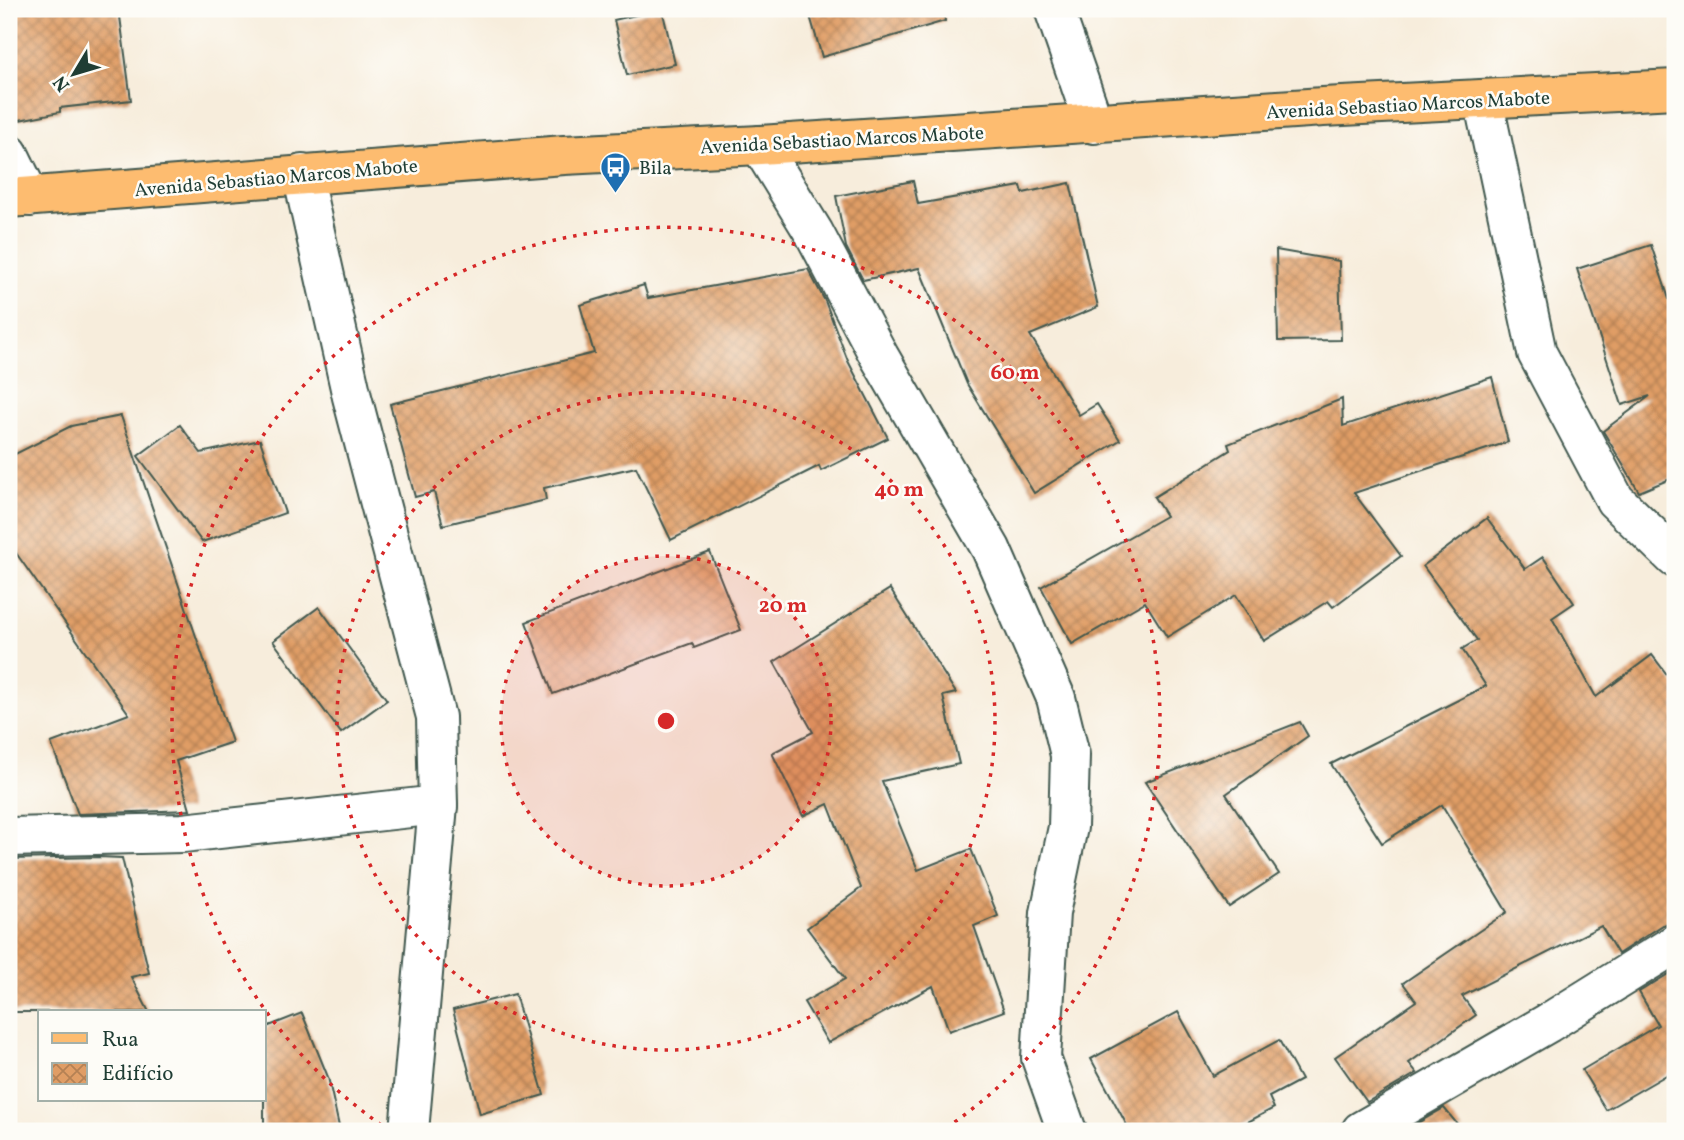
<svg xmlns="http://www.w3.org/2000/svg" width="1684" height="1140" font-family="Vollkorn,serif">
	<style>
		.building { fill: url(#building-cross-hatch) }
		.lines { fill: none; stroke-linecap: round; stroke-linejoin: round }
		.minor-casing { stroke: #3f574d; stroke-width: 42 }
		.major-casing { stroke: #3f574d; stroke-width: 42 }
		.minor { stroke: #fff; stroke-width: 38 }
		.major { stroke: #fdbc70; stroke-width: 38 }
		.ring { fill: none; stroke: #d62828; stroke-width: 3.5; stroke-dasharray: 3.5 7 }
		.labels { text-anchor: middle; stroke-width: 5; stroke-linejoin: round; paint-order: stroke }
		.street-label { font-size: 19px; fill: #1f3d34; stroke: #fdfcf7 }
		.poi-label { font-size: 19px; fill: #1f3d34; stroke: #fdfcf7; text-anchor: start }
		.centre { fill: #d62828; stroke: #fdfcf7; stroke-width: 3.5 }
		.ring-label { font-size: 21px; text-anchor: middle; font-weight: bold; fill: #d62828; stroke: #fdfcf7; stroke-width: 5; stroke-linejoin: round; paint-order: stroke }
	</style>
	<defs>
		<pattern id="building-cross-hatch" width="8" height="8" patternUnits="userSpaceOnUse" patternTransform="scale(1.75)"><rect width="8" height="8" fill="#e09d65"/><path d="M0 0l8 8M0 8l8-8" fill="none" stroke="#b58154"/></pattern>
	</defs>
	<rect width="100%" height="100%" fill="#fdfcf7"/>
	<filter id="ink" filterUnits="userSpaceOnUse"><feTurbulence type="fractalNoise" baseFrequency=".0143" numOctaves="2"/><feDisplacementMap in="SourceGraphic" scale="14" xChannelSelector="R" yChannelSelector="G"/><feConvolveMatrix kernelMatrix="1 2 1 2 8 2 1 2 1" color-interpolation-filters="sRGB"/></filter>
	<filter id="wash" filterUnits="userSpaceOnUse"><feTurbulence type="fractalNoise" baseFrequency=".00686" numOctaves="4" result="noise"/><feDisplacementMap in="SourceGraphic" scale="28" xChannelSelector="R" yChannelSelector="G"/><feGaussianBlur stdDeviation="1.57" result="paint"/><feColorMatrix in="noise" values="0 0 0 0 0 0 0 0 0 0 0 0 0 0 0 0 0 1.4 0 .05"/><feComposite in="paint" operator="in"/></filter>
	<g filter="url(#wash)">
		<rect width="100%" height="100%" fill="#f7eddc"/>
		<g id="blocks">
			<g class="building">
				<polygon points="9,9 119,9 131,100 60,108 60,112 9,122"/>
				<polygon points="662,9 675,64 627,75 614,20"/>
				<polygon points="808,9 944,9 945,21 822,57"/>
				<polygon points="913,181 918,204 1021,186 1023,193 1070,183 1098,307 1030,335 1079,415 1097,404 1120,440 1034,493 967,384 919,268 863,280 846,247 836,196"/>
				<polygon points="1651,245 1675,317 1675,477 1639,492 1603,431 1650,396 1622,405 1577,269"/>
				<polygon points="1276,250 1339,261 1341,340 1278,341"/>
				<polygon points="808,269 825,301 848,361 888,438 821,471 819,466 671,540 636,467 544,488 546,500 443,525 434,492 415,497 390,404 594,353 580,305 644,285 648,298"/>
				<polygon points="1492,377 1508,442 1354,493 1401,556 1333,607 1328,601 1264,641 1236,595 1167,637 1145,602 1072,644 1041,587 1166,516 1154,497 1230,450 1228,444 1342,399 1343,426"/>
				<polygon points="121,416 232,742 176,761 190,810 78,814 51,743 129,714 9,543 9,457 71,426"/>
				<polygon points="180,425 201,453 260,440 285,513 202,542 138,456"/>
				<polygon points="1487,518 1525,569 1543,557 1574,603 1552,618 1596,697 1652,655 1675,685 1675,922 1663,925 1618,954 1601,926 1462,996 1476,1015 1409,1063 1417,1073 1367,1102 1335,1057 1416,1001 1403,983 1507,912 1442,805 1382,843 1331,764 1486,686 1462,649 1477,640 1423,566"/>
				<polygon points="710,552 741,630 694,648 692,643 553,694 526,622"/>
				<polygon points="890,589 956,693 943,696 959,764 882,781 918,870 971,849 998,916 974,926 1004,1011 949,1031 933,986 828,1043 804,1002 845,979 807,928 861,888 828,804 803,816 772,753 813,732 774,662"/>
				<polygon points="319,607 387,700 341,733 273,641"/>
				<polygon points="1300,722 1308,736 1226,794 1279,874 1229,907 1145,782"/>
				<polygon points="99,857 122,858 149,973 131,977 149,1012 9,1012 12,859"/>
				<polygon points="1675,970 1675,1070 1606,1110 1582,1070 1658,1025 1639,992"/>
				<polygon points="515,994 544,1095 480,1114 453,1010"/>
				<polygon points="1178,1012 1213,1076 1279,1040 1301,1080 1269,1097 1274,1108 1231,1131 1130,1131 1091,1059"/>
				<polygon points="302,1013 328,1077 340,1131 264,1131 264,1028"/>
				<polygon points="1444,1108 1463,1131 1404,1131"/>
			</g>
		</g>
	</g>
	<g filter="url(#ink)">
		<use href="#blocks" fill-opacity="0" stroke="#3f574d" stroke-width="2"/>
		<g class="lines">
			<defs>
				<g id="minor">
					<polyline points="1054,9 1094,124"/>
					<polyline points="1483,99 1537,353 1615,500 1675,558"/>
					<polyline points="760,145 814,233 879,356 991,549 1056,698 1070,755 1068,827 1050,913 1041,1058 1067,1131"/>
					<polyline points="9,154 30,197"/>
					<polyline points="302,174 352,397 436,717 438,805 409,1131"/>
					<polyline points="9,837 183,833 438,805"/>
					<polyline points="1361,1131 1548,1023 1675,944"/>
				</g>
				<polyline id="major" points="9,198 564,155 760,145 1323,107 1675,89"/>
			</defs>
			<use href="#minor" class="minor-casing"/>
			<use href="#major" class="major-casing"/>
			<use href="#minor" class="minor"/>
			<use href="#major" class="major"/>
		</g>
	</g>
	<circle cx="666" cy="721" r="165" fill="#d62828" fill-opacity=".12"/>
	<g class="ring">
		<circle cx="666" cy="721" r="165"/>
		<circle cx="666" cy="721" r="329"/>
		<path d="M390 1131A494 494 0 1 1 942 1131"/>
	</g>
	<defs>
		<symbol id="bus-pin" viewBox="-11 -11 22 30"><path d="M0 17L-7.5 6A9.5 9.5 0 1 1 7.5 6Z" fill="#1f6fb2" stroke="#fdfcf7"/><path d="M-5-6H5V4H4V6H2V4H-2V6H-4V4H-5ZM-3.5-4V0h7V-4ZM-3.5 1.2v1.5H-2V1.2ZM2 1.2v1.5H3.5V1.2Z" fill="#fff"/></symbol>
	</defs>
	<g fill-rule="evenodd">
		<use href="#bus-pin" x="598" y="150" width="35" height="47"/>
	</g>
	<g class="labels">
		<g class="street-label">
			<text transform="translate(1408 104) rotate(-3)" y="7">Avenida Sebastiao Marcos Mabote</text>
			<text transform="translate(842 139) rotate(-3)" y="7">Avenida Sebastiao Marcos Mabote</text>
			<text transform="translate(276 177) rotate(-5)" y="7">Avenida Sebastiao Marcos Mabote</text>
		</g>
		<g class="poi-label">
			<text x="639" y="174">Bila</text>
		</g>
	</g>
	<circle cx="666" cy="721" r="10" class="centre"/>
	<g class="ring-label">
		<text x="1015" y="379">60 m</text>
		<text x="899" y="496">40 m</text>
		<text x="783" y="612">20 m</text>
	</g>
	<rect width="1684" height="1140" fill="none" stroke="#fdfcf7" stroke-width="35"/>
	<rect x="38" y="1010" width="228" height="91" fill="#fdfcf7" stroke="#a4b0a9" stroke-width="2"/>
	<rect x="52" y="1033" width="35" height="10" fill="#fdbc70" stroke="#a4b0a9" stroke-width="2"/>
	<text x="102" y="1046" font-size="21" fill="#1f3d34">Rua</text>
	<rect x="52" y="1063" width="35" height="21" fill="url(#building-cross-hatch)" stroke="#a4b0a9" stroke-width="2"/>
	<text x="102" y="1080" font-size="21" fill="#1f3d34">Edifício</text>
	<g transform="translate(74 74) rotate(232)" stroke="#fdfcf7" stroke-width="5" paint-order="stroke">
	<path d="M0-5L12 26L0 18L-12 26Z" fill="#1f3d34"/>
	<text y="-10" font-size="19" font-weight="bold" text-anchor="middle" fill="#1f3d34">N</text>
	</g>
</svg>
